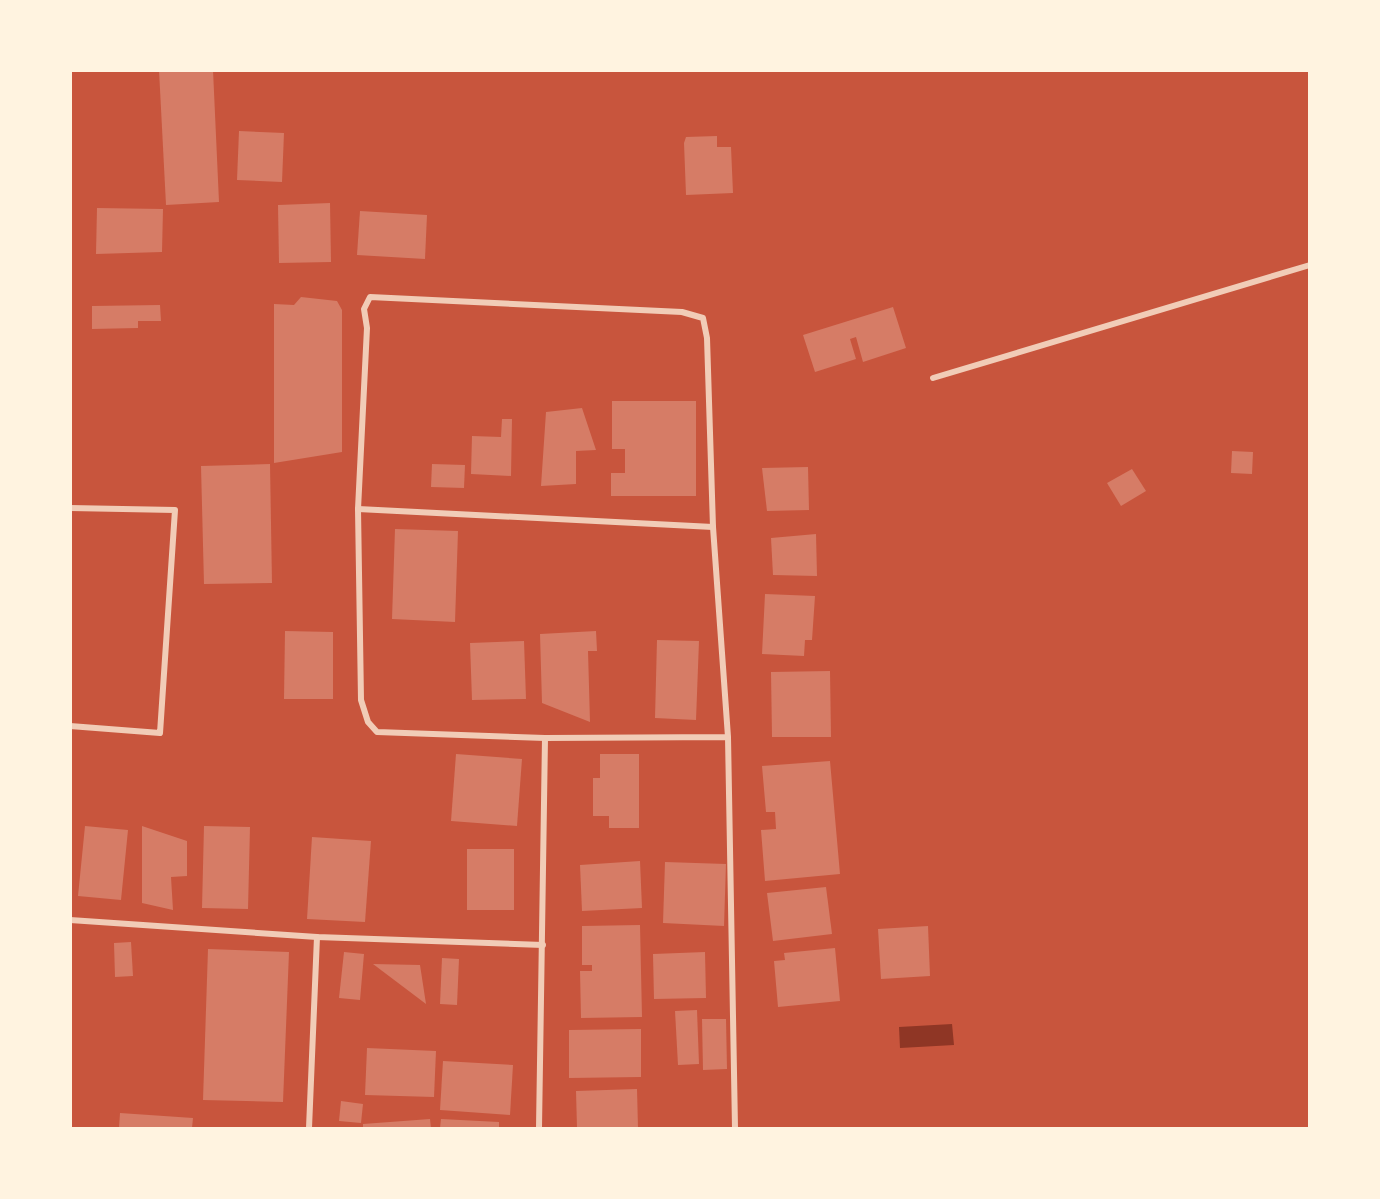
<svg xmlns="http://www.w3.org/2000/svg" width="1380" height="1199" font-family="Commissioner,sans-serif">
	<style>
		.water { fill: #8f3625 }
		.building { fill: #d67c66 }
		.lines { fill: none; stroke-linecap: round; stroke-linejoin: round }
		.minor { stroke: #f1ccb7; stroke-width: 6 }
	</style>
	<rect width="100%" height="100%" fill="#c8553d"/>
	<polygon class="water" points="952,1024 954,1045 900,1048 899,1027"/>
	<g class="building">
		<polygon points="159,70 213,70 219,202 166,205"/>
		<polygon points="239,131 284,133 282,182 237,180"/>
		<polygon points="717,136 717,147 731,147 733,193 686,195 684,143 686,137"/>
		<polygon points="330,203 331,262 279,263 278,205"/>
		<polygon points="97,208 163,209 162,252 96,254"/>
		<polygon points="360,211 427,215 425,259 357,255"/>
		<polygon points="301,297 337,301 342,310 342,452 274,463 274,304 294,305"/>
		<polygon points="160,305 161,321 138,321 138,328 92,329 92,306"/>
		<polygon points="893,307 906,348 863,362 856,337 850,339 856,359 815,372 803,335"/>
		<polygon points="612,401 696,401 696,496 611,496 611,473 625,473 625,449 612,449"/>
		<polygon points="582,408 596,450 576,451 576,484 541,486 546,412"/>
		<polygon points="502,419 512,419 511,476 471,474 472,436 501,437"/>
		<polygon points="1232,451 1253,452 1252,474 1231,473"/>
		<polygon points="270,464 272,583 204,584 201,466"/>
		<polygon points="432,464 465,465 464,488 431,487"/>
		<polygon points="808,467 809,510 767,511 762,468"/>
		<polygon points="1132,469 1146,491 1121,506 1107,483"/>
		<polygon points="395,529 458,531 455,622 392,619"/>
		<polygon points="816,534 817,576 773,575 771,538"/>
		<polygon points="765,594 815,596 812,640 805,640 804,656 762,654"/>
		<polygon points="285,631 333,632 333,699 284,699"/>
		<polygon points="596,631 597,651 588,651 590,722 542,703 540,634"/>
		<polygon points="657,640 699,641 696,720 655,718"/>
		<polygon points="524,641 526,699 472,700 470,643"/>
		<polygon points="830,671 831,737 772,737 771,672"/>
		<polygon points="456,754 522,759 517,826 451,821"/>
		<polygon points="600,754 639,754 639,828 609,828 609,816 593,816 593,778 600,778"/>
		<polygon points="830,761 840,874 765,881 761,830 776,829 775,812 766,812 762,766"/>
		<polygon points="85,826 128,830 121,900 78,896"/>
		<polygon points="142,826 187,841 187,876 171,877 173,910 142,903"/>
		<polygon points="204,826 250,827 248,909 202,908"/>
		<polygon points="312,837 371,841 365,922 307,919"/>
		<rect x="467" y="849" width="47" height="61"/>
		<polygon points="640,861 642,908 582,911 580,865"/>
		<polygon points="665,862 726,864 724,926 663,923"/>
		<polygon points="826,887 832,934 773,941 767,893"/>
		<polygon points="640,925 642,1017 581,1018 580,971 592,971 592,965 582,965 582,926"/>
		<polygon points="928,926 930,976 881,979 878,929"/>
		<polygon points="131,942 133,976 115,977 114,943"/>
		<polygon points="835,948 840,1001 778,1007 774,961 785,960 784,953"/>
		<polygon points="208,949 289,952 283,1102 203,1100"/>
		<polygon points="344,952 364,954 360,1000 339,998"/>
		<polygon points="705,952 706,998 654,999 653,954"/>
		<polygon points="442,958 459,959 457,1005 440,1004"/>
		<polygon points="373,964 420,965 426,1004"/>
		<polygon points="697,1010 699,1064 678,1065 675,1011"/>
		<polygon points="702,1019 726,1019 727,1069 703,1070"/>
		<polygon points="641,1029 641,1077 569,1078 569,1030"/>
		<polygon points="367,1048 436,1051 434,1097 365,1095"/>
		<polygon points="443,1061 513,1065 510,1115 440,1110"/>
		<polygon points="637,1089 638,1128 577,1128 576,1091"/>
		<polygon points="341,1101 363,1104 361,1123 339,1121"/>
		<polygon points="120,1113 193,1118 192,1128 119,1128"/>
		<polygon points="430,1119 431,1128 363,1128 363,1124"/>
		<polygon points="441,1119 499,1122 499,1128 440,1128"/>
	</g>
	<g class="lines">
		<g class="minor">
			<polyline points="933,378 1310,265"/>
			<polyline points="70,508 175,510 160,733 70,726"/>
			<polyline points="358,509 713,527"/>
			<polyline points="728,737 545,738 377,732 368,722 361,700 358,509 367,328 364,309 370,297 682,312 703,318 707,338 713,527 728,737 735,1128"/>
			<polyline points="70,920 317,937 543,945"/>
			<polyline points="309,1128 317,937"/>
			<polyline points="539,1128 545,738"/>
		</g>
	</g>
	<rect width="1380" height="1199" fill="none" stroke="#fff3e0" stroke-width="144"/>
</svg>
